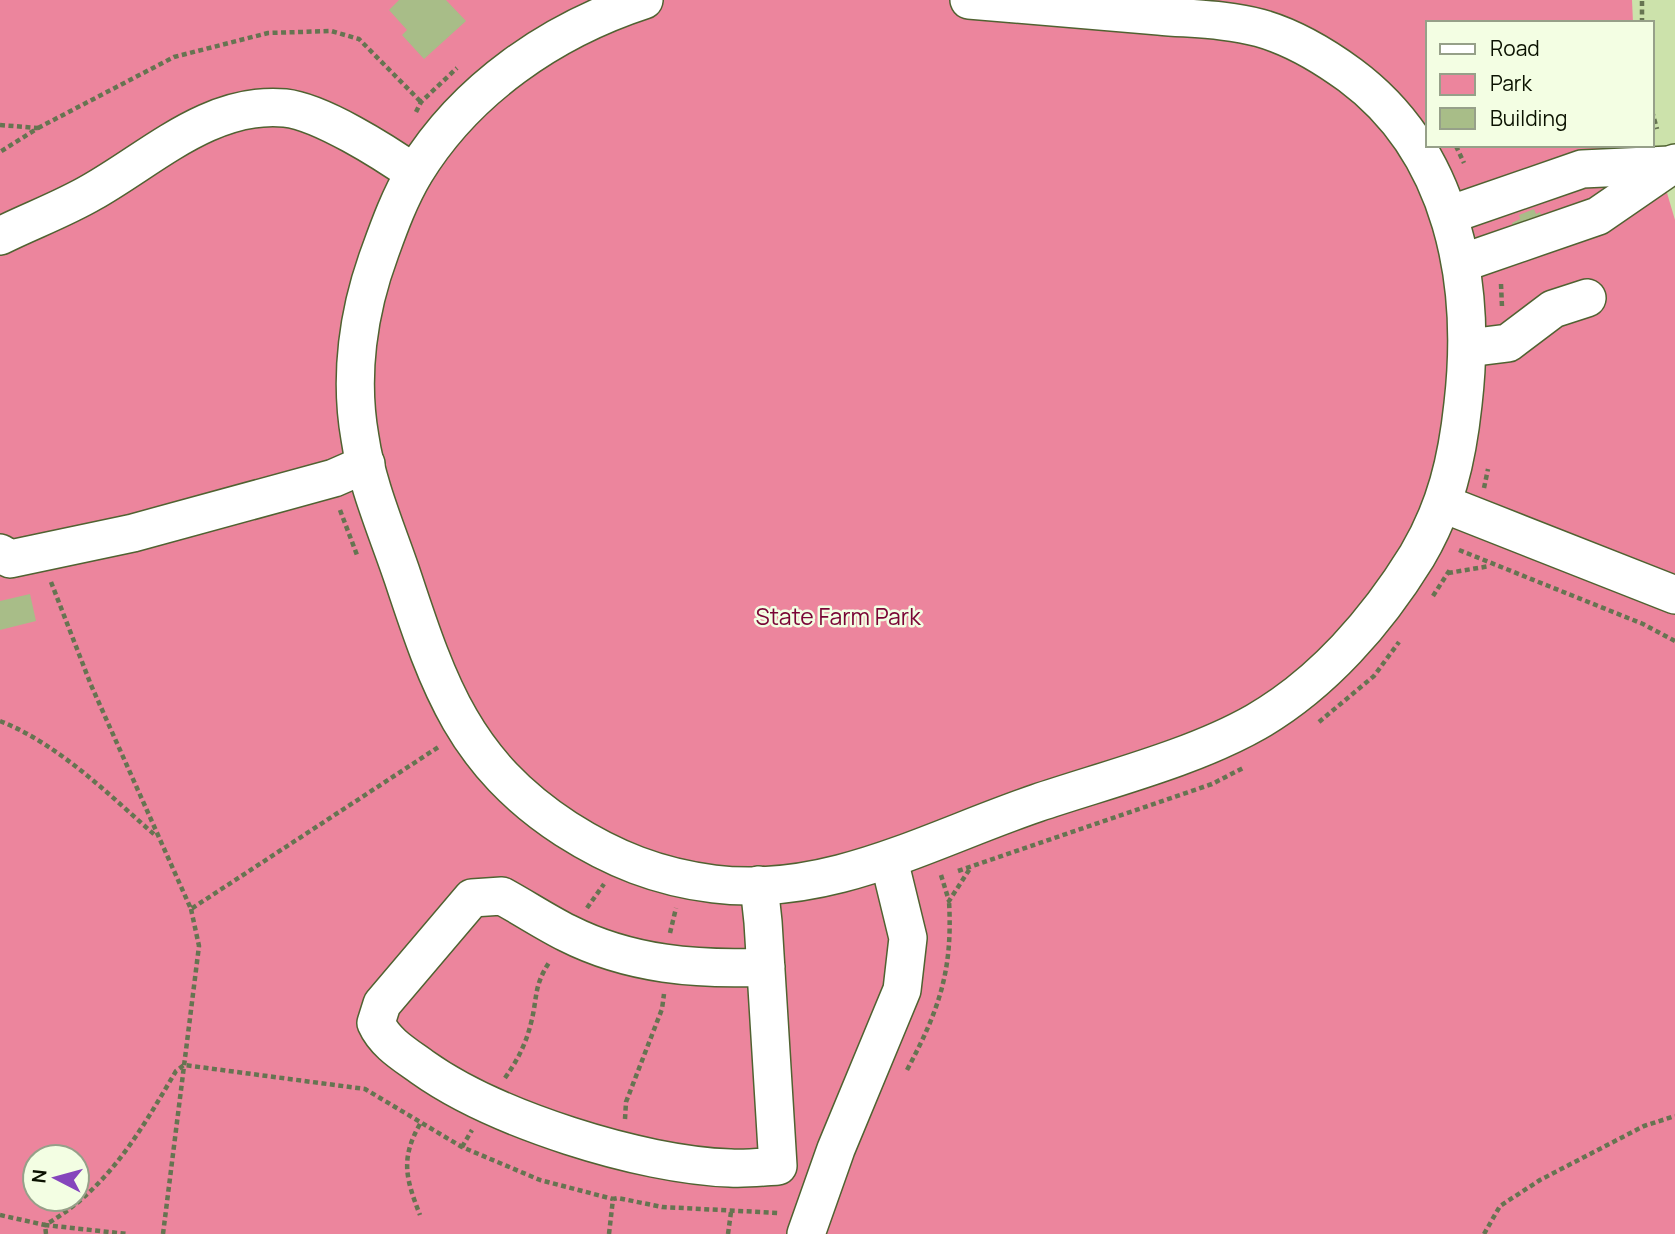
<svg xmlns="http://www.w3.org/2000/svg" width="1675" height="1234" font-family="Manrope,sans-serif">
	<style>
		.green { fill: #ec859d; fill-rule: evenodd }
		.building { fill: #a8bd88 }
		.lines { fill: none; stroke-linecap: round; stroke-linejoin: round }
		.minor-casing { stroke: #506231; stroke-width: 40 }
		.path { stroke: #667451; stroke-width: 4.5; stroke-dasharray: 5 3.5; stroke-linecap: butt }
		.minor { stroke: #fff; stroke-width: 37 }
		.labels { text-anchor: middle; stroke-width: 5; stroke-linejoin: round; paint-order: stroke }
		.park-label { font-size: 23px; fill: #790535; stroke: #f3fee3 }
	</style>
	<rect width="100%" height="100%" fill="#cce2ab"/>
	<path class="green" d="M0,0H1632L1633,23H1428V145H1652V142L1675,220V1234H0ZM35,1157H77V1199H35Z"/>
	<g class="building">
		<polygon points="399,0 446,0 466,21 424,59 402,35 407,30 389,10"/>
		<polygon points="1534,209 1536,214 1540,212 1545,226 1517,237 1512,223 1520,219 1519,215"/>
		<polygon points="30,594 36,621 0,630 0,601"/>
	</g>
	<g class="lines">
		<defs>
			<g id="minor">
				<path d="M644,0C552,30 466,89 415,172C400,197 390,224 380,252C358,311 349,376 360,438C367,486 388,533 403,578C439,687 465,763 566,829C613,859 658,877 714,884C829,898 931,839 1037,803C1105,780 1193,758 1256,722C1322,684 1377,621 1417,556C1446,507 1457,460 1463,404C1477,283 1454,152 1350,75C1324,56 1292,37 1260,28C1227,19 1192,19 1159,16C1095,11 1032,5 969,0"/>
				<polyline points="1449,215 1582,169 1670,165"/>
				<path d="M0,236C30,221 63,209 92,192C152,158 211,101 285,108C321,112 384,152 414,173"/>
				<polyline points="1462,263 1598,216 1675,163"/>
				<polyline points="1468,348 1508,343 1553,309 1587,298"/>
				<polyline points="1444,504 1675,595"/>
				<polyline points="0,553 10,559 133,533 334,478 366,464"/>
				<path d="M759,885L763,922L778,1166C762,1167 746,1169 730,1168C640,1165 495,1119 422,1067C404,1054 385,1043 376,1023L382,1004L472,898L502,896C524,908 545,922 567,933C630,965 698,970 766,967"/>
				<polyline points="806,1234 836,1149 902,990 908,938 889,860"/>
			</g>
		</defs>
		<use href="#minor" class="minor-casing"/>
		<g class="path">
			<polyline points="1642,23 1642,0"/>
			<polyline points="1652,111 1657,129"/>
			<polyline points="416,112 421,102 457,68"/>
			<polyline points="0,125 38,128 0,152"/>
			<polyline points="38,128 174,57 268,33 331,31 359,39 421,102"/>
			<polyline points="1456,146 1464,163"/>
			<polyline points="1501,284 1502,307"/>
			<polyline points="1484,488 1488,469"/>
			<polyline points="340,510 357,555"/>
			<polyline points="1459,550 1643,624 1675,641"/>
			<polyline points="1448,573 1490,566"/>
			<polyline points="51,582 91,685 191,909 440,746"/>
			<polyline points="1433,596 1451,568"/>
			<path d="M0,721C60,745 108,794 156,836"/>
			<polyline points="1319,722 1374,676 1399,642"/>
			<polyline points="958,871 1212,784 1243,768"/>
			<polyline points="941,875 949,901 971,867"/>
			<polyline points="587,908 604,884"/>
			<polyline points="670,933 676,908"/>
			<path d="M907,1070C939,1010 953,971 949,901"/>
			<path d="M505,1078C517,1061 526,1044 531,1023C538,996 533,987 550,961"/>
			<polyline points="625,1119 626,1102 662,1009 664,994"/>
			<path d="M420,1124C400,1159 406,1179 420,1215"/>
			<polyline points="462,1147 472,1130"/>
			<path d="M0,1215L45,1225C108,1189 140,1132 176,1071L184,1065L365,1089L462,1147L540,1180L613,1199"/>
			<polyline points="46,1234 45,1225 127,1234"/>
			<polyline points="163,1234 199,946 191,909"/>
			<polyline points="609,1234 613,1199 618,1198 662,1207 779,1213"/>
			<polyline points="728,1234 731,1212"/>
			<polyline points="1484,1234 1500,1206 1540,1180 1644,1126 1675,1116"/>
		</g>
		<use href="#minor" class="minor"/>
	</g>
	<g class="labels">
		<g class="park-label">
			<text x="838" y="625">State Farm Park</text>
		</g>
	</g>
	<rect x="1426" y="21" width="228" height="126" fill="#f3fee3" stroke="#96a089" stroke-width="2"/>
	<rect x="1440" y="44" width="35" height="10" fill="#ffffff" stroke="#96a089" stroke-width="2"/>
	<text x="1490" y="56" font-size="21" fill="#0b1201">Road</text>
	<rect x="1440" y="74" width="35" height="21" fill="#ec859d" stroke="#96a089" stroke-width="2"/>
	<text x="1490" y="91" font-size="21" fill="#0b1201">Park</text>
	<rect x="1440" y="108" width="35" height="21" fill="#a8bd88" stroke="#96a089" stroke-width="2"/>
	<text x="1490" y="126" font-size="21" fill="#0b1201">Building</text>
	<g transform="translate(56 1178) rotate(276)"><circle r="33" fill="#f3fee3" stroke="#96a089" stroke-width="2"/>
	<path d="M0-5L12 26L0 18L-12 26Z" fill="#8546bc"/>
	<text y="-10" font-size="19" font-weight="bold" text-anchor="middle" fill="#0b1201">N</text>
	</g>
</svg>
